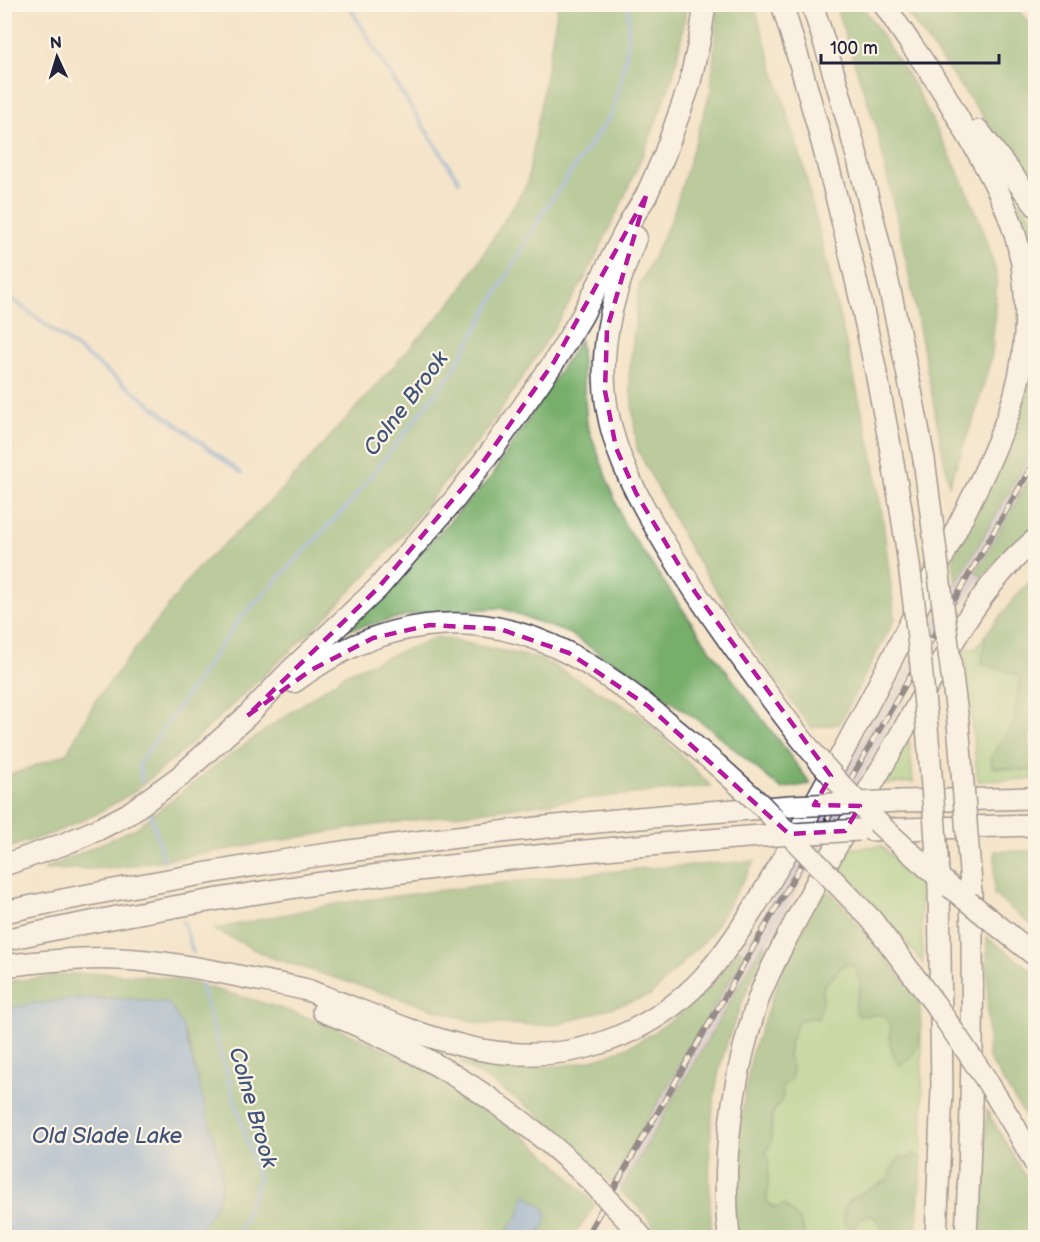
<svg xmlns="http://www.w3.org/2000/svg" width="1040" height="1242" font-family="'Balsamiq Sans',sans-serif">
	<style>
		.industrial { fill: #c8bfd8 }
		.green { fill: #94ca7b; stroke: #5b765b; stroke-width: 1.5 }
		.forest { fill: #77ae6b; stroke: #4c6853; stroke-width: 1.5 }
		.water { fill: #6e9fd8; stroke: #48608a; stroke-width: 1.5 }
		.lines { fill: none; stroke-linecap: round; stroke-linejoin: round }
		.stream { stroke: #6e9fd8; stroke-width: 4 }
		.highway-casing { stroke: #423f50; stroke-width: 24 }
		.highway { stroke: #fff; stroke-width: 21 }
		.rail-casing { stroke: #22223b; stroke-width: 6 }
		.rail { stroke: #fcf5e5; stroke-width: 4; stroke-dasharray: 11; stroke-linecap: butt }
		.highway-bridge-casing { stroke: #423f50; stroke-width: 24; stroke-linecap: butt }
		.highway-bridge { stroke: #fff; stroke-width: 21 }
		.marked { fill: none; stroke: #b5179e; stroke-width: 4.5; stroke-dasharray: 12 8; stroke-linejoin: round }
		.labels { text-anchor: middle; stroke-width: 4.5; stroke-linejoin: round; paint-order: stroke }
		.water-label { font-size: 22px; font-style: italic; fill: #40547a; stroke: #fcf5e5 }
	</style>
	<rect width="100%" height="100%" fill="#fcf5e5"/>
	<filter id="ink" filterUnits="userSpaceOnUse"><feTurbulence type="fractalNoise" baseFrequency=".0167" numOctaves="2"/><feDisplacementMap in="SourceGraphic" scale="12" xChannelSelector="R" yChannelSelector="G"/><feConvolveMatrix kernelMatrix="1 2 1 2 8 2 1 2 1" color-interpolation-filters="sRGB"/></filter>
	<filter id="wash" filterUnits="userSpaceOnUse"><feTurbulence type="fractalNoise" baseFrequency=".008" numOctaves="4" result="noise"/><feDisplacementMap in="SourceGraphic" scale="24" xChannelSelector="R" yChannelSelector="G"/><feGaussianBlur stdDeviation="1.35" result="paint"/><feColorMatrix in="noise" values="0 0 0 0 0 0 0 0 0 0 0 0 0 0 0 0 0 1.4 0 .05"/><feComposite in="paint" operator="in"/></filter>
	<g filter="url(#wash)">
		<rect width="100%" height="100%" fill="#f4e4c9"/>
		<polygon class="industrial" points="1035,447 1035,468 976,571 983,577 959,610 932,653 807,872 767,946 762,944 620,1191 611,1183 745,954 740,949 764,912 857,748 879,705 884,708"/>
		<g class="green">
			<polygon points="986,634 982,663 1020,676 1014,723 991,757 992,767 1035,771 1035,779 978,781 964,647 976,649"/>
			<polygon points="909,739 913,782 882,784"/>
			<polygon points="881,846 920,882 923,963 867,896 837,865 846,849"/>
			<path d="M846,963L855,966C860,980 863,985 856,999L867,1016L876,1013L885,1015L891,1025L890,1040L899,1065C916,1056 917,1047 921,1029L923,1114L922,1160L914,1153C905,1162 891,1167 888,1180L869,1189L854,1227L861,1219L869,1215C880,1220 884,1226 881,1237L806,1238C801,1212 786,1214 767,1203L766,1153L771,1142L772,1115L780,1103L782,1088L792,1067L788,1056L790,1043L798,1021L809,1018L823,997V986Z"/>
		</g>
		<g class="forest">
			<polygon points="558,5 686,5 684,25 673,77 650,138 619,209 585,278 538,354 490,426 395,544 323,620 182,752 134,792 96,814 53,833 5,849 5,777 66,754 96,700 197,569 278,494 457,296 527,184"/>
			<polygon points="718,5 754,5 804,168 873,457 883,521 895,619 839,724 811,728 772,675 691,551 637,449 629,376 639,286 672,218 711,90"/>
			<polygon points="835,5 862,5 915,87 963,181 985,234 997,276 992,355 974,418 949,485 907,264 876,127"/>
			<polygon points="901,5 1016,5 1035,31 1035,185 1012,156"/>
			<polygon points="1014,200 1023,205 1035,221 1035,305"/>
			<polygon points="580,339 587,424 624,524 707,645 811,784 781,789 707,726 570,634 501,608 414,614 348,630 491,477"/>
			<polygon points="1035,340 1035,447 956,584 953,559 993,478 1014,432 1024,401 1032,371"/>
			<path d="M1035,468V526C1016,541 999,558 983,577L976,572Z"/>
			<polygon points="1035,577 1035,736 1027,736 1035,759 1035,771 992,767 991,757 1014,723 1020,676 982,663 986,634 1021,590"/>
			<polygon points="437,637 541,659 641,715 711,786 564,801 367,826 116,868 43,870 136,828 220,762 347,673"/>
			<polygon points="995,851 1035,851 1035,928 994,895"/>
			<polygon points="755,861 710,935 651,995 557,1025 481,1024 269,957 214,929 340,903 499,883 636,869"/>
			<path d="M825,887L845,908L920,1000L921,1029L918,1045L910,1059L899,1065C894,1057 890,1050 890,1040C889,1026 894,1030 885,1016C876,1013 868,1016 858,1016C850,1002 860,999 860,986C860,979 857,972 855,966L846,963L823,986V997L818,1019L809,1018L798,1021L790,1043L788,1056L792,1067V1077L782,1088L783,1097L772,1115L771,1142L766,1153L769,1162L767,1203L775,1208L785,1205L800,1221L806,1237L735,1238V1154L752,1052L784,967Z"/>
			<polygon points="987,937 1035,973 1035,1132 988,1057"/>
			<path d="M763,944L767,946C749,984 730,1027 720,1067C707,1122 708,1182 712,1237H662L641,1209L620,1191Z"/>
			<path d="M740,949L745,954L611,1183C594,1165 577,1147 558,1131C528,1104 493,1084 459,1062C491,1065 523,1069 555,1066C616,1062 670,1028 711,985C721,974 730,961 740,949Z"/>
			<path d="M106,973C125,975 145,975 165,978C174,979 183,981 191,983C214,989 235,995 257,1001C384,1039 508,1103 595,1205L573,1237H191L212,1212L220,1194L223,1179L187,1038L166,1003C137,999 107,996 78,998C53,1000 29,1004 5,1009V982L72,974Z"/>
			<polygon points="987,1111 1035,1193 1035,1237 981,1237"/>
			<path d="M914,1153L922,1160L916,1237H881C884,1226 880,1220 869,1215L861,1219L854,1228L846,1225C835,1197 869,1191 888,1180L890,1171L901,1156L907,1160Z"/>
		</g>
		<g class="water">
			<path d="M79,998L133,999L166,1003L170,1005L182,1025L222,1166C223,1187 218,1206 205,1222C200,1228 195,1232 191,1237H5V1009L30,1004Z"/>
			<polygon points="524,1193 545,1209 547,1220 538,1237 503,1237 521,1212"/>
		</g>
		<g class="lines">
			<g class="stream">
				<polyline points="348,4 391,76 459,181"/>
				<polyline points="4,293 241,473"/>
				<polyline points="142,781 139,764 238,621 349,504 451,374 543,212 613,112 627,52 629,4"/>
				<polyline points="150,810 164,861"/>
				<polyline points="183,921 193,952"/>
				<polyline points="201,984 221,1056 259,1179 237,1238"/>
			</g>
		</g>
	</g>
	<g filter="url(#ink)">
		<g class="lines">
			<defs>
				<g id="highway">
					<path d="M782,4C833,168 872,334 900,503"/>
					<path d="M812,4C861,153 896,305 924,459"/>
					<polyline points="979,131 1036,206"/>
					<path d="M636,237C616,288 600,336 605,392C610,449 638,499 667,547C707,613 753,675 800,737"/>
					<path d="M294,682C377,619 473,604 568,653C622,681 671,726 717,765"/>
					<polyline points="901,801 1036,798"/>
					<polyline points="871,830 1036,825"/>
					<polyline points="4,865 64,844 97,830 128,814 179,777 247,716 290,671 378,588 455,499 496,445 554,362 582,316 631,220 646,196 664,156 689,86 700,38 705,4"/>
					<path d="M4,912C105,891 207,872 308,857C469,833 630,817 791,806"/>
					<path d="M4,940C62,927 121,916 179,906C372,872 566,850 761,836"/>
					<path d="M4,966C43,961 81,957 120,959C163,961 206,969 248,978C268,982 288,985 307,990C403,1025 497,1078 601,1043C640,1030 674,1009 703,978C740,937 767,886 795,838C838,763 878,687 917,609C935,573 953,537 971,500C988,466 1004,431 1015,394C1025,357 1028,319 1024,281C1020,229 996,183 970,139C961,124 953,108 944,93C925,63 903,34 884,4"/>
					<path d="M323,1011C423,1050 515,1107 592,1182"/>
					<polyline points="1015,1127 1036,1165"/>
					<polyline points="631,1224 642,1238"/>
					<path d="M729,1238C722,1174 729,1110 744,1048C749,1029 754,1010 761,992C774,961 790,931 806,902C836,845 870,789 902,732C941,665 974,590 1036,539"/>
					<polyline points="936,1238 942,1089 939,886"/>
					<path d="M966,1238C972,1122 974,1006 971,890"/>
				</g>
			</defs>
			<use href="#highway" class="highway-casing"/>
			<use href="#highway" class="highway"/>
			<defs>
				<polyline id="rail" points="585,1238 1036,459"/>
			</defs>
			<use href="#rail" class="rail-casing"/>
			<use href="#rail" class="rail"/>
			<defs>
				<g id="highway-bridge">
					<polyline points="924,459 958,722 971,884"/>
					<path d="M900,503C920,629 931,758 939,886"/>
					<path d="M800,737C867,823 950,888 1036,956"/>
					<polyline points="717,765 759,803 871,919 937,1007 985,1078 1015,1127"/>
					<polyline points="791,806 901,801"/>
					<polyline points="761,836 859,830"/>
					<polyline points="592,1182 631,1224"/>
				</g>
			</defs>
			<use href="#highway-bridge" class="highway-bridge-casing"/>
			<use href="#highway-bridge" class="highway-bridge"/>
		</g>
	</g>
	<path d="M0 0H1040V1242H0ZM646,196L607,329L605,391L616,448L636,493L695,592L831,776L814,805L860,806L845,831L789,834L648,706L569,653L500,629L430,625L373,638L311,670L247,716L378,588L476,472L554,362Z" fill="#f4e4c9" fill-opacity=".55" fill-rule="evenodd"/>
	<path class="marked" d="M646,196L607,329L605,391L616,448L636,493L695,592L831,776L814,805L860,806L845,831L789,834L648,706L569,653L500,629L430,625L373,638L311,670L247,716L378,588L476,472L554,362Z"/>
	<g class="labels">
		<g class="water-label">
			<text transform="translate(405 403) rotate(-53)" y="8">Colne Brook</text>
			<text transform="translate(254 1107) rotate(74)" y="8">Colne Brook</text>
			<text x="107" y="1143">Old Slade Lake</text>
		</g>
	</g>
	<rect width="1040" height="1242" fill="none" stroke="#fcf5e5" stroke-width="24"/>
	<g transform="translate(57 57) rotate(356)" stroke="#fcf5e5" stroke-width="4.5" paint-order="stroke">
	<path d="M0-4.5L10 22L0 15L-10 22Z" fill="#22223b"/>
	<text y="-9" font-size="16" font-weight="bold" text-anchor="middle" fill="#22223b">N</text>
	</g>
	<path d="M821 54v9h178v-9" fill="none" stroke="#22223b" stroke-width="3"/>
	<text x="830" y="54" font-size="18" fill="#22223b" stroke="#fcf5e5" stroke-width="4.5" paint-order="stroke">100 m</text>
</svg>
